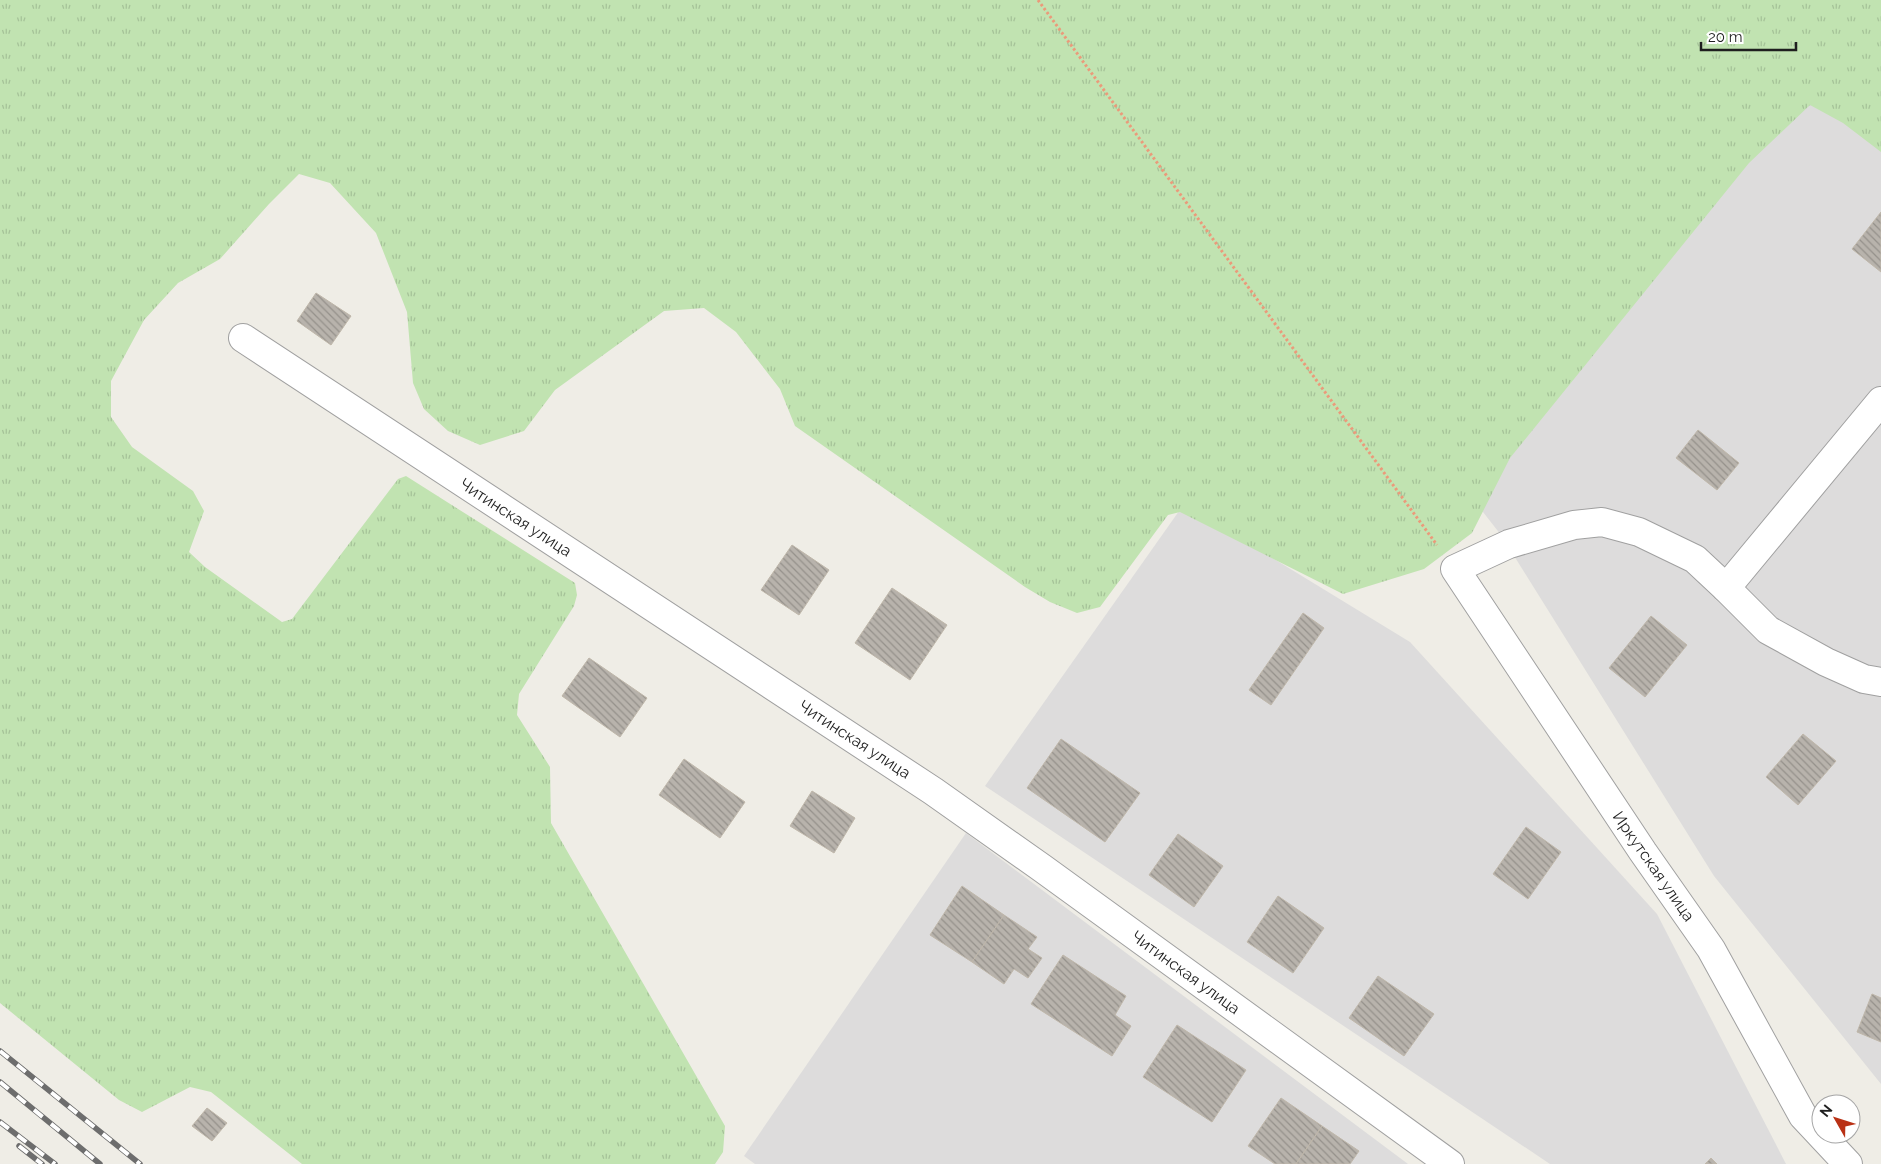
<svg xmlns="http://www.w3.org/2000/svg" width="1881" height="1164" font-family="Raleway,sans-serif">
	<style>
		.residential { fill: #dddcdc }
		.grass { fill: url(#grass-tufts) }
		.building { fill: url(#building-back-hatch); stroke: #bfb7aa }
		.lines { fill: none; stroke-linecap: round; stroke-linejoin: round }
		.minor-casing { stroke: #a0a0a0; stroke-width: 30 }
		.path { stroke: #eb9a7a; stroke-width: 3; stroke-dasharray: 2.5 2.5; stroke-linecap: butt }
		.minor { stroke: #fff; stroke-width: 28 }
		.rail-casing { stroke: #6d6d6d; stroke-width: 5.5 }
		.rail { stroke: #fff; stroke-width: 4; stroke-dasharray: 11; stroke-linecap: butt }
		.labels { text-anchor: middle; stroke-width: 5; stroke-linejoin: round; paint-order: stroke }
		.street-label { font-size: 16px; fill: #1f1f1f; stroke: #fff }
	</style>
	<defs>
		<pattern id="grass-tufts" width="24" height="20" patternUnits="userSpaceOnUse" patternTransform="scale(1.25)"><rect width="24" height="20" fill="#c1e3b1"/><path d="M3 7l-1-3M5 7V3M7 7l1-3M15 17l-1-3M17 17v-4M19 17l1-3" fill="none" stroke="#a5c298"/></pattern>
		<pattern id="building-back-hatch" width="6" height="6" patternUnits="userSpaceOnUse" patternTransform="scale(1.25)"><rect width="6" height="6" fill="#b8b3ac"/><path d="M-1 5l2 2M0 0l6 6M5-1l2 2" fill="none" stroke="#95918b"/></pattern>
	</defs>
	<rect width="100%" height="100%" fill="#efede6"/>
	<g class="residential">
		<polygon points="1881,0 1881,1084 1714,876 1501,535 1458,480"/>
		<polygon points="1184,504 1410,642 1657,914 1786,1164 1550,1164 985,786"/>
		<polygon points="966,833 1408,1164 755,1164 744,1156"/>
	</g>
	<polygon class="grass" points="0,0 1881,0 1881,152 1843,123 1810,105 1749,163 1510,458 1472,533 1424,569 1343,594 1180,512 1168,515 1100,607 1077,613 1050,602 1025,587 795,426 780,389 736,332 704,308 664,311 555,390 524,431 480,445 448,431 424,409 413,383 407,312 376,233 330,183 299,174 269,204 220,259 178,283 144,320 111,381 111,417 132,447 193,491 204,511 189,552 205,567 282,622 292,619 398,479 406,476 575,583 577,595 574,606 519,694 517,715 550,767 551,823 725,1126 723,1152 715,1164 302,1164 211,1092 190,1087 142,1112 119,1100 0,1003"/>
	<g class="building">
		<polygon points="1881,212 1881,272 1852,249"/>
		<polygon points="316,293 351,316 331,345 297,321"/>
		<polygon points="1698,430 1739,463 1717,490 1676,458"/>
		<polygon points="792,545 829,570 799,615 761,590"/>
		<polygon points="892,588 947,625 910,680 855,643"/>
		<polygon points="1303,613 1324,628 1271,705 1249,690"/>
		<polygon points="1651,616 1687,645 1645,697 1609,668"/>
		<polygon points="589,658 647,698 620,737 562,696"/>
		<polygon points="1803,734 1836,761 1798,805 1766,777"/>
		<polygon points="1061,739 1140,793 1105,842 1027,788"/>
		<polygon points="684,759 745,802 720,838 659,795"/>
		<polygon points="812,791 855,818 834,853 790,826"/>
		<polygon points="1526,827 1561,852 1528,899 1493,874"/>
		<polygon points="1178,834 1223,866 1194,907 1149,875"/>
		<polygon points="962,886 1004,915 972,962 930,935"/>
		<polygon points="1278,896 1324,928 1293,973 1247,942"/>
		<polygon points="1004,915 1037,937 1028,949 1042,958 1028,978 1014,969 1004,984 972,962"/>
		<polygon points="1063,955 1126,996 1115,1015 1131,1026 1112,1056 1031,1004"/>
		<polygon points="1378,976 1434,1014 1404,1056 1349,1018"/>
		<polygon points="1872,994 1881,998 1881,1042 1857,1032"/>
		<polygon points="1177,1025 1246,1070 1212,1122 1143,1077"/>
		<polygon points="1281,1098 1322,1126 1296,1164 1275,1164 1248,1146"/>
		<polygon points="207,1108 227,1123 212,1141 192,1126"/>
		<polygon points="1322,1126 1359,1151 1350,1164 1296,1164"/>
		<polygon points="1711,1158 1717,1164 1705,1164"/>
	</g>
	<g class="lines">
		<defs>
			<g id="minor">
				<polyline points="243,338 933,791 1042,868 1450,1164"/>
				<polyline points="1726,588 1881,401"/>
				<polyline points="1848,1164 1803,1116 1711,949 1643,852 1455,569 1509,544 1574,525 1602,522 1639,532 1695,559 1726,588 1768,630 1826,662 1864,679 1881,682"/>
			</g>
		</defs>
		<use href="#minor" class="minor-casing"/>
		<polyline class="path" points="1038,0 1437,545"/>
		<use href="#minor" class="minor"/>
		<defs>
			<g id="rail">
				<polyline points="0,1051 140,1164"/>
				<polyline points="0,1082 100,1164"/>
				<polyline points="0,1122 55,1164"/>
				<polyline points="19,1146 42,1164"/>
			</g>
		</defs>
		<use href="#rail" class="rail-casing"/>
		<use href="#rail" class="rail"/>
	</g>
	<g class="labels">
		<g class="street-label">
			<text transform="translate(516 517) rotate(33)" y="6">Читинская улица</text>
			<text transform="translate(855 739) rotate(33)" y="6">Читинская улица</text>
			<text transform="translate(1654 866) rotate(55)" y="6">Иркутская улица</text>
			<text transform="translate(1186 972) rotate(36)" y="6">Читинская улица</text>
		</g>
	</g>
	<g transform="translate(1836 1119) rotate(309)"><circle r="24" fill="#ffffff" stroke="#a5a5a5"/>
	<path d="M0-4L9 19L0 12L-9 19Z" fill="#b93115"/>
	<text y="-8" font-size="14" font-weight="bold" text-anchor="middle" fill="#1f1f1f">N</text>
	</g>
	<path d="M1701 42v8h95v-8" fill="none" stroke="#1f1f1f" stroke-width="2.5"/>
	<text x="1708" y="42" font-size="15" fill="#1f1f1f" stroke="#ffffff" stroke-width="4" paint-order="stroke">20 m</text>
</svg>
